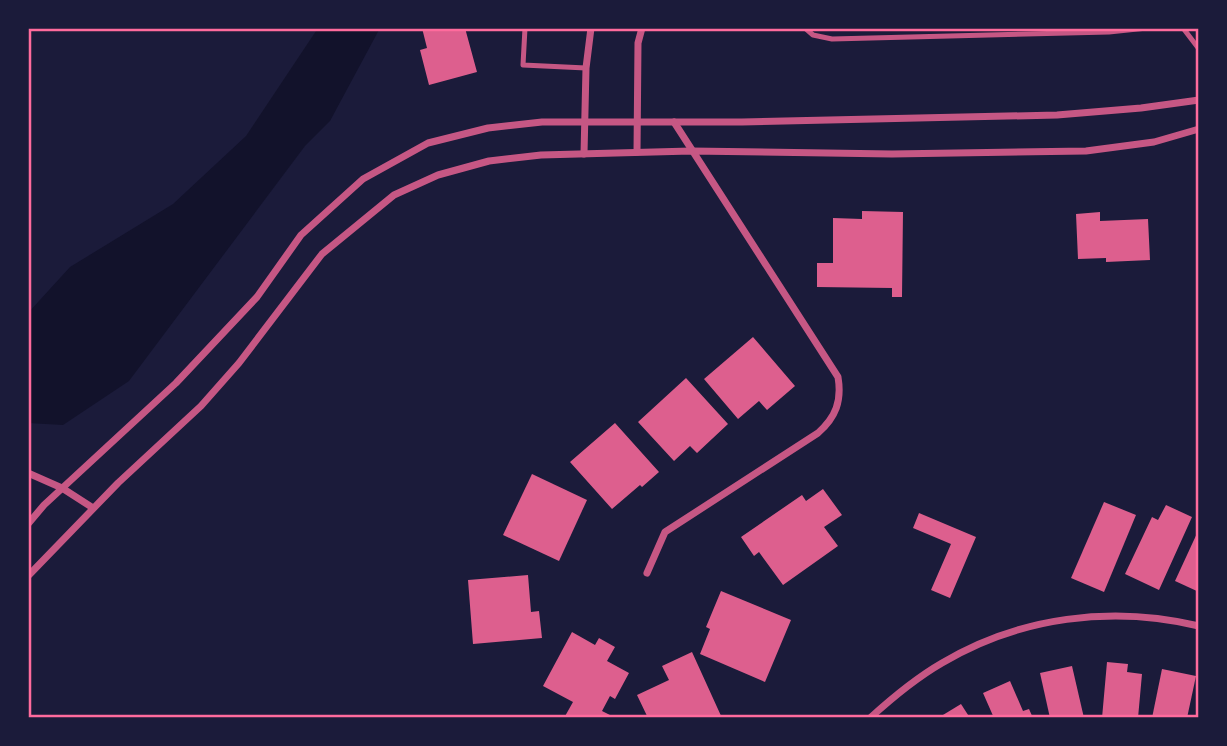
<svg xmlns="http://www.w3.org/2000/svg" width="1227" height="746" font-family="'Varela Round',sans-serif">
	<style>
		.water { fill: #12122b }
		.building { fill: #dd5f8e }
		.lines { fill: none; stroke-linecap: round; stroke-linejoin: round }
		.service { stroke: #c65784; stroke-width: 5 }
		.minor { stroke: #c65784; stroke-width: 7 }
		.neatline { fill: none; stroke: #ff6b9d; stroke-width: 2.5 }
	</style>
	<rect width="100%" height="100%" fill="#1b1b3a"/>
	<polygon class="water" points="318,28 380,28 330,121 305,146 129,381 63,425 28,423 28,313 70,267 173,204 246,136"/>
	<g class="building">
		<polygon points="422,28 465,28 477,72 429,85 420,50 427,48"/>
		<polygon points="862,211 903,212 902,297 892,297 892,288 817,287 817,263 833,263 833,218 862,219"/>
		<polygon points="1100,212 1100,221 1148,219 1150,260 1106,262 1106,258 1078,259 1076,214"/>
		<polygon points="753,337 795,386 767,410 759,401 738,419 704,379"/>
		<polygon points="686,378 728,424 697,453 690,446 674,461 638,422"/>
		<polygon points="615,423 659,472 642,487 640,485 612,509 570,462"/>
		<polygon points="532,474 587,500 559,561 503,535"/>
		<polygon points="823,489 842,515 824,527 838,546 783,585 759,552 754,556 741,537 802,495 806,501"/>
		<polygon points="1104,502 1136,515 1104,592 1071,578"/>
		<polygon points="1166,505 1192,517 1159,590 1125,574 1152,517 1158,520"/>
		<polygon points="919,513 976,537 950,598 931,590 951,544 913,528"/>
		<polygon points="1199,529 1199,592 1175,581"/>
		<polygon points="528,575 531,612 539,611 542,638 473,644 468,580"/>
		<polygon points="721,591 791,620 765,682 700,654 710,629 706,627"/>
		<polygon points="572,632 595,645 599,638 615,647 607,661 629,673 615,699 610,696 602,711 616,718 564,718 573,702 543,686"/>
		<polygon points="692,652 722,718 648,718 637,695 669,680 662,666"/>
		<polygon points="1107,662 1128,664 1127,672 1142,674 1138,718 1102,718"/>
		<polygon points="1072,666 1084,718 1050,718 1040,673"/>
		<polygon points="1162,669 1196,676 1187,718 1152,718"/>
		<polygon points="1010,681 1023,711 1029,709 1033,718 994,718 983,693"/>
		<polygon points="961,704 970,718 938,718"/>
	</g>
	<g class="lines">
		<g class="service">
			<polyline points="525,28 523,65 586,68"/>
			<polyline points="805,28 813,35 832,39 1109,32 1147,28"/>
			<polyline points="1183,28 1199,49"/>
		</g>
		<g class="minor">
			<polyline points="637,152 638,43 642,28"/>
			<polyline points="584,154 586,68 591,28"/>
			<polyline points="28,473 62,488 93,508"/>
			<polyline points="28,524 44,505 176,383 257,297 301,235 363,179 428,143 488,128 542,122 742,122 1057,115 1141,108 1199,100"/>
			<path d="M647,573L665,532L818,433C836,417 842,401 838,377L674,122"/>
			<polyline points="28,576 118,483 201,406 239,363 322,254 394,195 438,175 489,161 541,155 691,151 892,154 1086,151 1154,142 1199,129"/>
			<path d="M870,718C892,698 916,678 942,663C1019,617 1112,605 1199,626"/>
		</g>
	</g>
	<rect width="1227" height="746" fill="none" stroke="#1b1b3a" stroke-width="60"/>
	<rect x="30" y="30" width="1167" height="686" class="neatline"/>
</svg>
